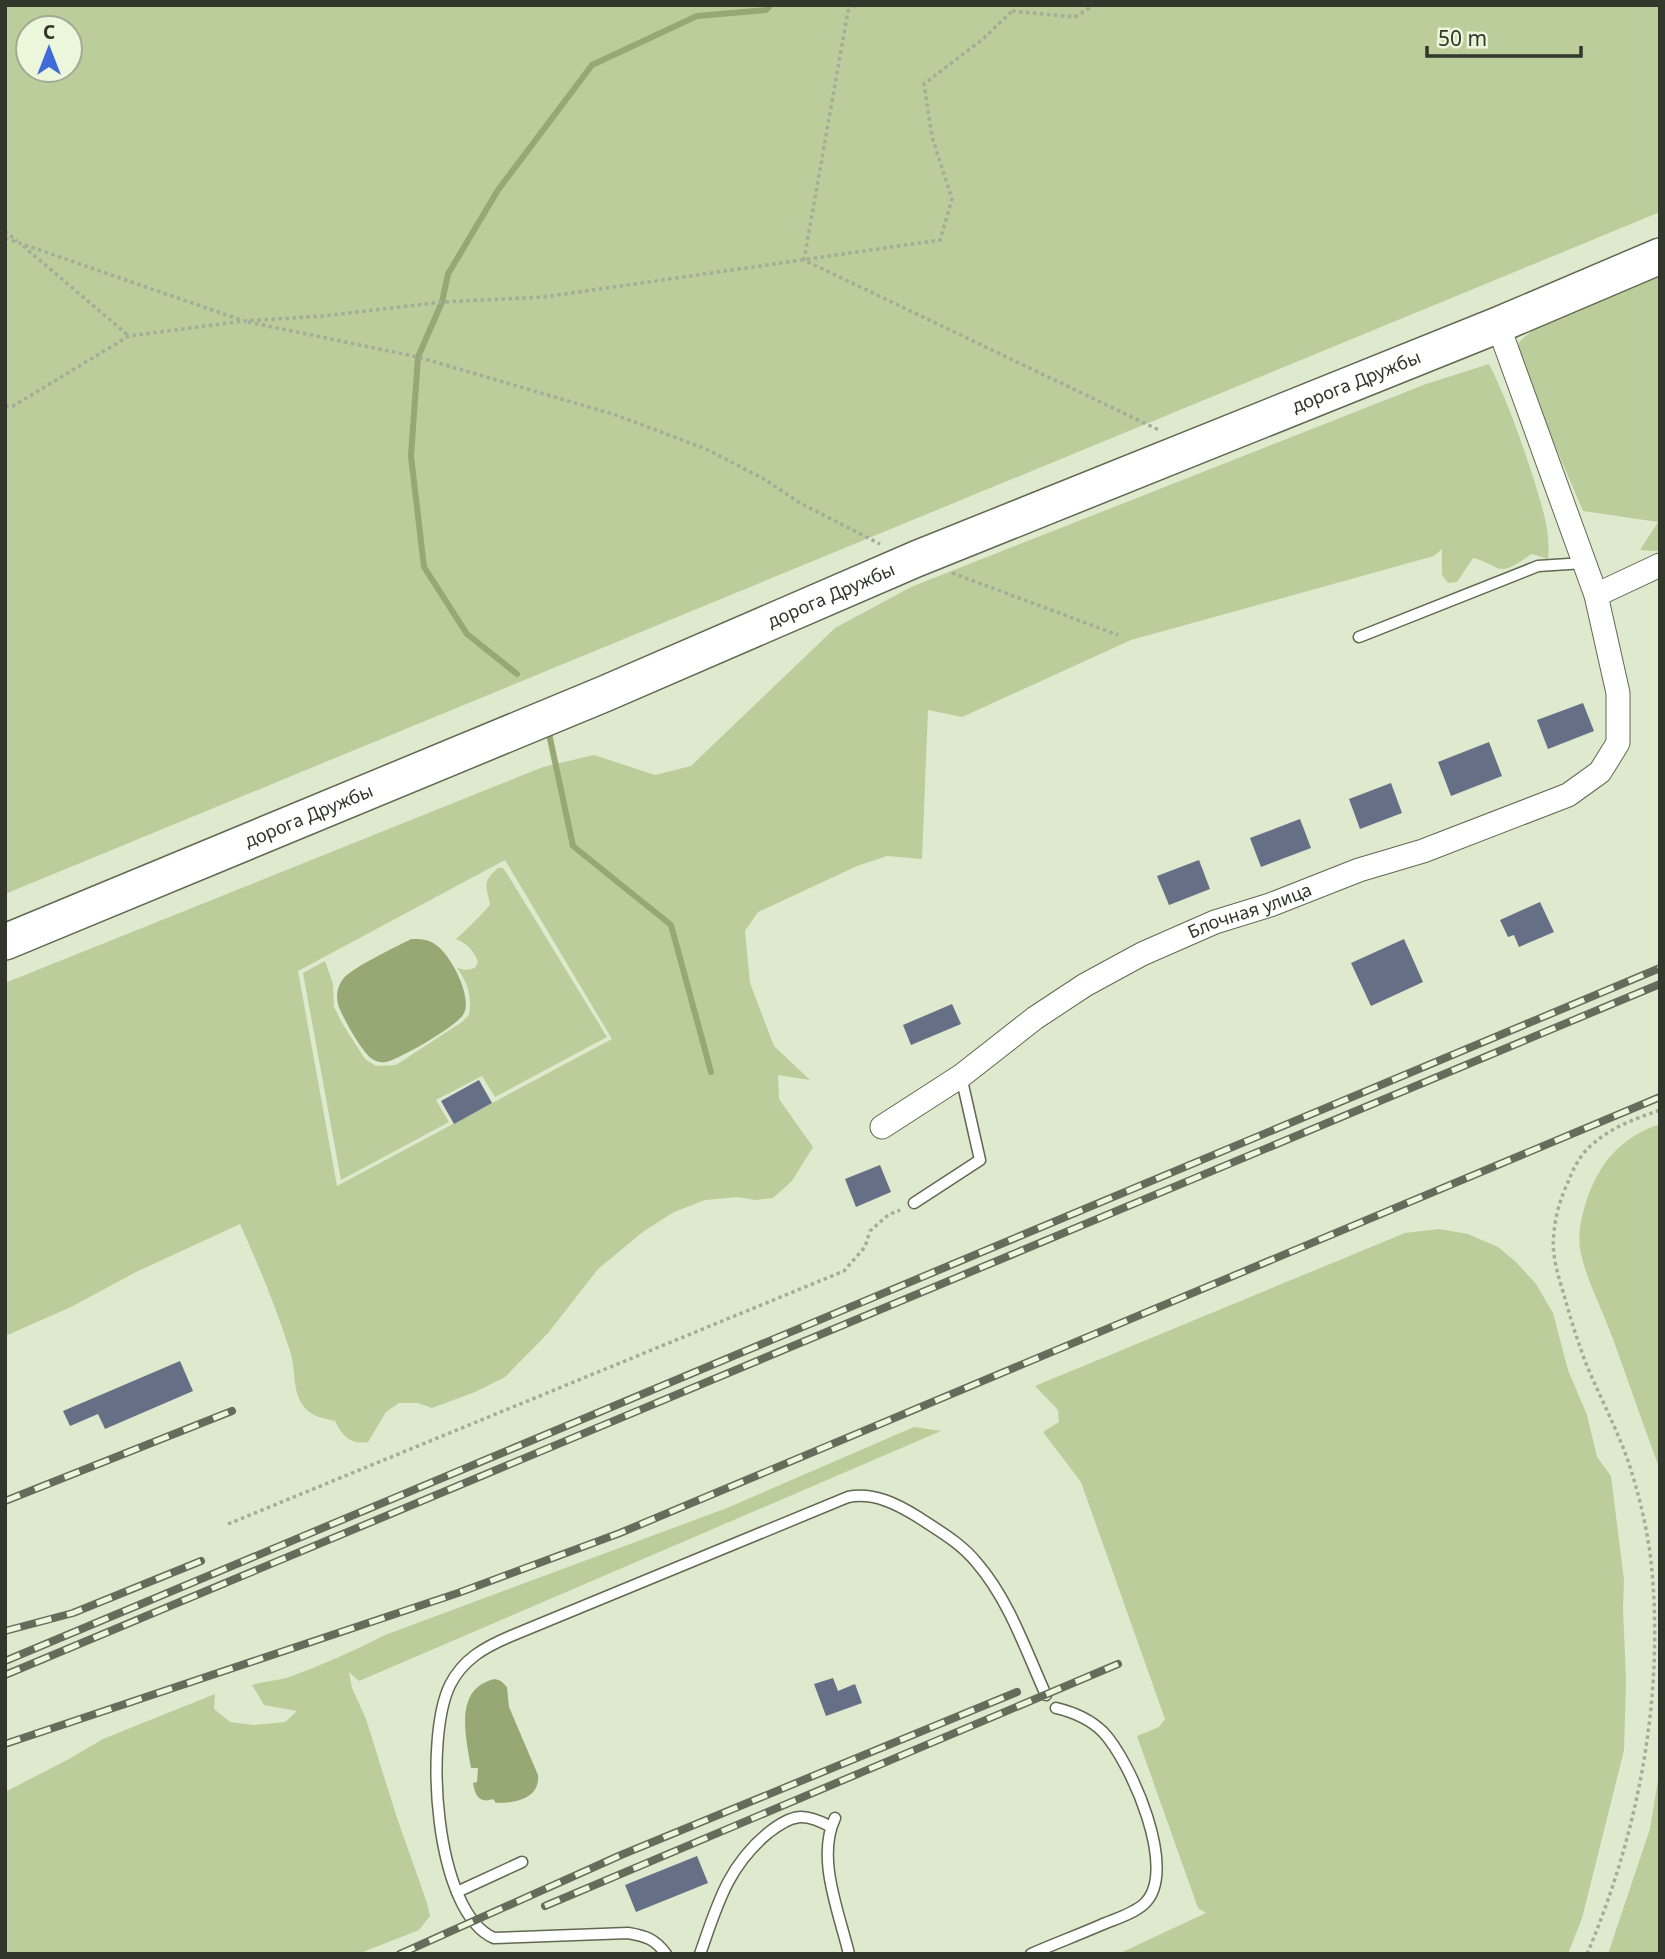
<svg xmlns="http://www.w3.org/2000/svg" width="1665" height="1959" font-family="'Noto Sans',sans-serif">
	<style>
		.green { fill: #bbcd9a; fill-rule: evenodd }
		.water { fill: #96a874 }
		.lines { fill: none; stroke-linecap: round; stroke-linejoin: round }
		.stream { stroke: #96a874; stroke-width: 6 }
		.building { fill: #656f86 }
		.service-casing { stroke: #606951; stroke-width: 13 }
		.minor-casing { stroke: #606951; stroke-width: 25 }
		.primary-casing { stroke: #606951; stroke-width: 38 }
		.path { stroke: #a5ac97; stroke-width: 3.5; stroke-dasharray: 3.5 3.5; stroke-linecap: butt }
		.service { stroke: #fff; stroke-width: 10 }
		.minor { stroke: #fff; stroke-width: 23 }
		.primary { stroke: #fff; stroke-width: 35 }
		.rail-casing { stroke: #666c5c; stroke-width: 8 }
		.rail { stroke: #ecf6db; stroke-width: 5; stroke-dasharray: 16; stroke-linecap: butt }
		.labels { text-anchor: middle; stroke-width: 7; stroke-linejoin: round; paint-order: stroke }
		.street-label { font-size: 18px; fill: #32362b; stroke: #ecf6db }
	</style>
	<rect width="100%" height="100%" fill="#dfe9ce"/>
	<g class="green">
		<path d="M5,5H1660V212L5,894ZM70,28V70H28V28Z"/>
		<polygon points="1660,276 1660,550 1657,551 1640,550 1658,522 1583,511 1515,352 1520,341 1534,329"/>
		<path d="M1489,364C1508,402 1521,440 1534,480C1542,507 1551,531 1548,559L1532,554C1521,560 1507,574 1495,567C1487,563 1482,560 1473,558L1457,582L1448,583L1442,575V549L1434,556L1131,640L962,717L928,710L922,859L887,856L857,866L758,912L745,931L750,983L774,1046L810,1080L778,1075L779,1099L813,1147L792,1181L773,1198L755,1200L738,1197L705,1200L674,1212L644,1231L598,1269L548,1333L505,1377L475,1392L432,1408L418,1403H399L386,1412L368,1442C350,1445 343,1436 335,1421C322,1418 309,1416 302,1404C292,1389 296,1368 290,1351C276,1307 259,1266 240,1224L136,1272L71,1307L5,1336V983L543,767L594,755L655,775L691,766L835,628L911,587L1426,384ZM505,860L612,1039L337,1186L298,971Z"/>
		<path d="M498,868H503L506,872L607,1037L495,1097L482,1076L436,1100L449,1122L341,1180L303,973L325,961L333,984L334,1007L342,1023L365,1059L376,1066L396,1065L462,1022L469,1015C472,996 468,983 457,968L466,970L475,968L478,962C475,952 467,943 456,939C461,935 489,908 490,904C486,886 482,882 498,868Z"/>
		<path d="M1660,1124V1470C1644,1427 1629,1383 1613,1339C1603,1311 1588,1284 1581,1254C1577,1236 1581,1219 1586,1202C1599,1163 1620,1138 1660,1124Z"/>
		<polygon points="1439,1229 1468,1234 1498,1247 1516,1262 1536,1284 1553,1313 1568,1370 1587,1415 1597,1457 1611,1476 1624,1580 1623,1608 1626,1680 1624,1750 1582,1918 1568,1954 1118,1954 1206,1913 1198,1908 1137,1736 1159,1727 1165,1719 1081,1482 1043,1432 1059,1422 1058,1410 1035,1386 1405,1233"/>
		<path d="M914,1427L941,1431L359,1681L349,1672L352,1688L366,1719L397,1818L427,1903L430,1916L419,1930L358,1954H5V1792L69,1759L103,1739L215,1694L214,1709L230,1722L254,1725L285,1722L297,1711L264,1705L252,1685C265,1681 278,1681 289,1677C322,1665 354,1651 385,1635L727,1508Z"/>
		<polygon points="1660,1768 1660,1954 1608,1954 1650,1829"/>
	</g>
	<g class="water">
		<path d="M411,939C421,939 428,939 436,945C451,955 474,999 463,1015C455,1027 400,1059 386,1062C381,1063 376,1062 371,1058C362,1052 341,1015 338,1004C336,995 337,987 343,979C351,968 396,947 411,939Z"/>
		<path d="M495,1679L501,1681L507,1687L509,1707L538,1775C540,1799 515,1803 496,1803L493,1799C479,1804 475,1795 473,1783L477,1782L478,1768H471C466,1737 453,1688 495,1679Z"/>
	</g>
	<g class="lines">
		<g class="stream">
			<polyline points="517,674 467,634 424,567 411,456 418,357 442,302 448,274 498,190 592,65 697,16 766,10 771,5"/>
			<polyline points="548,729 573,846 671,925 711,1072"/>
		</g>
	</g>
	<g class="building">
		<polygon points="1583,703 1594,731 1548,749 1537,720"/>
		<polygon points="1489,742 1502,776 1451,796 1438,762"/>
		<polygon points="1391,783 1402,813 1360,829 1349,799"/>
		<polygon points="1300,819 1311,848 1261,867 1250,838"/>
		<polygon points="1199,860 1210,889 1169,905 1157,876"/>
		<polygon points="1540,902 1554,932 1519,947 1514,935 1508,937 1500,920"/>
		<polygon points="1404,939 1423,982 1371,1006 1351,963"/>
		<polygon points="952,1004 961,1024 911,1045 903,1025"/>
		<polygon points="479,1080 492,1103 454,1124 441,1101"/>
		<polygon points="880,1165 891,1192 856,1207 845,1179"/>
		<polygon points="180,1361 193,1391 105,1429 98,1414 70,1426 63,1411"/>
		<polygon points="833,1678 838,1691 855,1684 862,1703 826,1716 814,1684"/>
		<polygon points="697,1856 708,1883 636,1912 625,1885"/>
	</g>
	<g class="lines">
		<defs>
			<g id="service">
				<polyline points="1359,637 1538,566 1584,563"/>
				<polyline points="914,1203 980,1160 961,1076"/>
				<path d="M835,1818C816,1858 839,1912 849,1954"/>
				<polyline points="457,1892 522,1862"/>
				<path d="M666,1954C655,1939 646,1936 628,1933L494,1938C434,1912 424,1738 450,1685C463,1659 485,1647 511,1636L848,1497C874,1492 897,1504 918,1517C939,1531 961,1543 977,1563C1009,1600 1026,1651 1046,1695"/>
				<path d="M700,1954C717,1906 727,1867 768,1833C792,1814 804,1812 831,1827"/>
				<path d="M1031,1954C1054,1944 1078,1935 1101,1925C1115,1919 1133,1914 1144,1904C1180,1872 1130,1760 1103,1732C1090,1719 1073,1712 1056,1708"/>
			</g>
			<g id="minor">
				<polyline points="1596,595 1660,565"/>
				<path id="s1" d="M882,1127L961,1076L1035,1018L1085,985L1142,954L1215,922L1270,905L1359,870L1423,851L1568,795L1600,772L1618,743V693L1596,595L1498,325"/>
			</g>
			<g id="primary">
				<path id="s2" d="M5,942L604,694L916,559L1498,325L1660,256"/>
			</g>
		</defs>
		<use href="#service" class="service-casing"/>
		<use href="#minor" class="minor-casing"/>
		<use href="#primary" class="primary-casing"/>
		<g class="path">
			<polyline points="855,5 848,11 804,260 1161,431"/>
			<polyline points="1012,11 1075,17 1094,5"/>
			<polyline points="5,231 17,241"/>
			<polyline points="5,238 241,320"/>
			<polyline points="23,246 129,336"/>
			<polyline points="248,322 418,357 616,415 706,449 764,479 800,503 880,544"/>
			<polyline points="5,406 13,406 129,336 244,321 323,316 442,302 544,297 940,240 952,199 932,137 924,84 983,39 1012,11"/>
			<polyline points="952,573 1118,635"/>
			<polyline points="228,1524 844,1271 865,1247 870,1231 888,1215 900,1210"/>
			<path d="M1587,1954C1639,1832 1665,1693 1651,1561C1647,1527 1638,1490 1627,1458C1615,1425 1598,1393 1585,1361C1577,1339 1570,1317 1564,1295C1558,1275 1551,1254 1554,1233C1555,1216 1561,1197 1568,1182C1574,1167 1581,1153 1594,1143C1612,1127 1637,1118 1660,1110"/>
		</g>
		<use href="#service" class="service"/>
		<use href="#minor" class="minor"/>
		<use href="#primary" class="primary"/>
		<defs>
			<g id="rail">
				<polyline points="5,1501 232,1411"/>
				<polyline points="5,1631 73,1613 201,1561"/>
				<polyline points="5,1661 1660,968"/>
				<polyline points="5,1675 1660,984"/>
				<polyline points="5,1744 458,1593 620,1533 1660,1097"/>
				<polyline points="545,1906 1118,1664"/>
				<polyline points="400,1954 621,1855 1017,1692"/>
			</g>
		</defs>
		<use href="#rail" class="rail-casing"/>
		<use href="#rail" class="rail"/>
	</g>
	<g class="labels">
		<g class="street-label">
			<text dy="6" stroke="none"><textPath href="#s2" startOffset="1463">дорога Дружбы</textPath></text>
			<text dy="6" stroke="none"><textPath href="#s2" startOffset="896">дорога Дружбы</textPath></text>
			<text dy="6" stroke="none"><textPath href="#s2" startOffset="329">дорога Дружбы</textPath></text>
			<text dy="6" stroke="none"><textPath href="#s1" startOffset="429">Блочная улица</textPath></text>
		</g>
	</g>
	<rect width="1665" height="1959" fill="none" stroke="#32362b" stroke-width="14"/>
	<g transform="translate(49 49)"><circle r="33" fill="#ecf6db" stroke="#a2a995" stroke-width="2"/>
	<path d="M0-5L12 26L0 18L-12 26Z" fill="#4069da"/>
	<text y="-10" font-size="19" font-weight="bold" text-anchor="middle" fill="#32362b">С</text>
	</g>
	<path d="M1427 46v10h154v-10" fill="none" stroke="#32362b" stroke-width="3.5"/>
	<text x="1438" y="46" font-size="21" fill="#32362b" stroke="#ecf6db" stroke-width="5" paint-order="stroke">50 m</text>
</svg>
